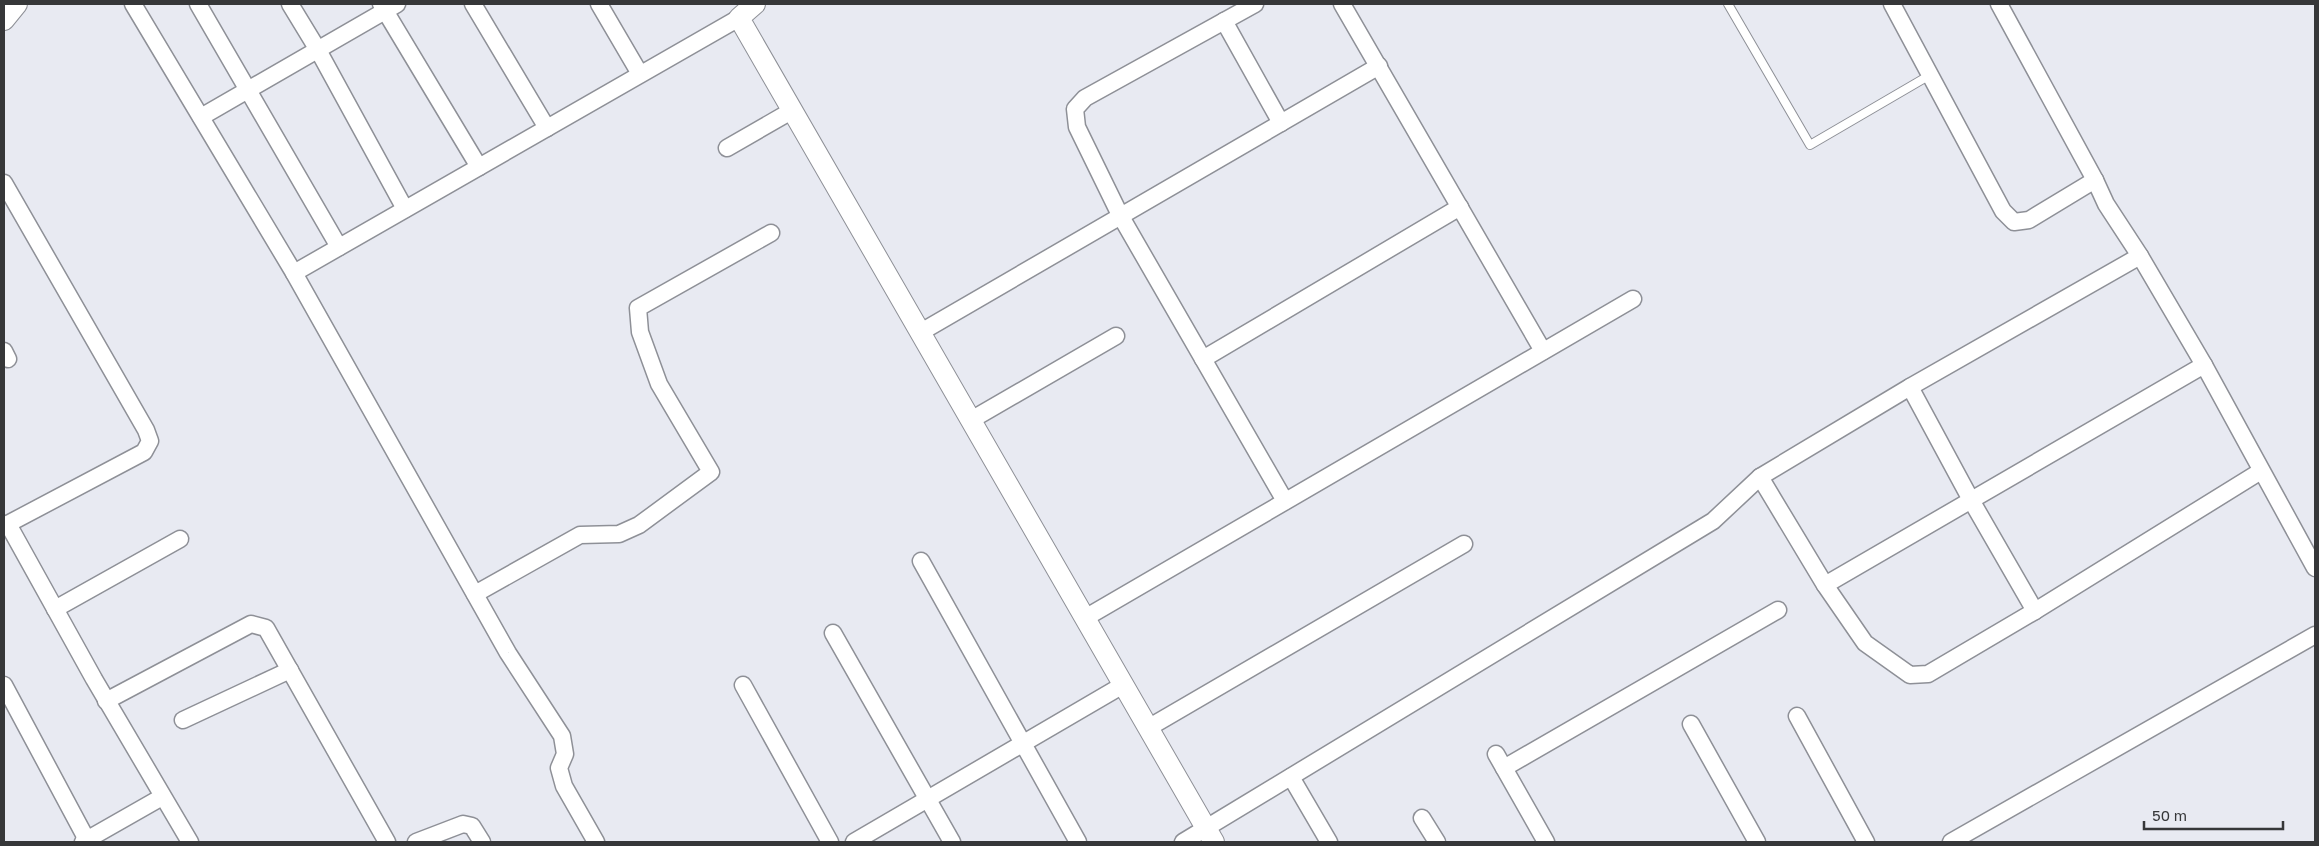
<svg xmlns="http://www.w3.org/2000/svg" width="2319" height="846" font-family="'Golos Text',sans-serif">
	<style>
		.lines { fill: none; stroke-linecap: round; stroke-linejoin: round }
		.service-casing { stroke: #8e9097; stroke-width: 10 }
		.minor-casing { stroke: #8e9097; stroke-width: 19 }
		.tertiary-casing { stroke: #8e9097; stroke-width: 22 }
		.service { stroke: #fff; stroke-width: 8 }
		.minor { stroke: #fff; stroke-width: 16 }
		.tertiary { stroke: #fff; stroke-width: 20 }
	</style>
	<rect width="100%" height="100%" fill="#e8eaf2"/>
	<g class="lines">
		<defs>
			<polyline id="service" points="1728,4 1810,145 1930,75"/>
			<g id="minor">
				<polyline points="133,4 294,273 508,653 562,736 565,754 559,768 564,786 596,842"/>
				<polyline points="198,4 339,247"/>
				<polyline points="290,4 318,50 405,209"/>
				<polyline points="381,4 479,167"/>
				<polyline points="473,4 547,128"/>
				<polyline points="599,4 640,74"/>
				<polyline points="1255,4 1085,98 1075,109 1077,127 1120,215 1285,501"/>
				<polyline points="1342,4 1543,351"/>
				<polyline points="1892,4 2003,211 2014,222 2029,220 2095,180 2106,204 2140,256 2204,365 2315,568"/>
				<polyline points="1999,4 2095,180"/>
				<polyline points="1224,21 1281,123"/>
				<polyline points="201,117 397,4"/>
				<polyline points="727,148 793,110"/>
				<polyline points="4,183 146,430 150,441 144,452 4,526"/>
				<polyline points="294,273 739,18"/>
				<polyline points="921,332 1379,66"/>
				<polyline points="4,351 8,359"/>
				<polyline points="1203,359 1460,207"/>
				<polyline points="1910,387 1971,500 2035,611"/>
				<polyline points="971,420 1116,336"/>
				<polyline points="1760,477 1825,585 1865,643 1910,675 1928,674 2035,611 2261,471"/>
				<polyline points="8,524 94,679 190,842"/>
				<polyline points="921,561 1078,842"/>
				<polyline points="1825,585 2204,365"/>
				<polyline points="475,594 580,535 619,534 639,525 711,472 659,384 640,332 638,308 771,233"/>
				<polyline points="55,609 180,539"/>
				<polyline points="1085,618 1633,299"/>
				<polyline points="833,633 952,842"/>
				<polyline points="4,685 87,840"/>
				<polyline points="743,685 830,842"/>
				<polyline points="106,701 251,624 266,628 387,842"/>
				<polyline points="1797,716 1866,842"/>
				<polyline points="183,720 290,670"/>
				<polyline points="1691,724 1757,842"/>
				<polyline points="1148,728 1464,544"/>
				<polyline points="1496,754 1546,842"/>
				<polyline points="1504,768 1778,610"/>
				<polyline points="1291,777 1329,842"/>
				<polyline points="1422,818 1437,842"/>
				<polyline points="83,842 162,797"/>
				<polyline points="416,842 463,824 472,826 482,842"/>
				<polyline points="854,842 1123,685"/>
				<polyline points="1183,842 1713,521 1760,477 1910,387 2140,256"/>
				<polyline points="1951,842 2315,635"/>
			</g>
			<g id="tertiary">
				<polyline points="755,4 739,18 1214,842"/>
				<polyline points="4,20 17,4"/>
			</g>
		</defs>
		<use href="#service" class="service-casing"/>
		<use href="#minor" class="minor-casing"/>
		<use href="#tertiary" class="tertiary-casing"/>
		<use href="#service" class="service"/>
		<use href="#minor" class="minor"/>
		<use href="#tertiary" class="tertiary"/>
	</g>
	<rect width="2319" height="846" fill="none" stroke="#363739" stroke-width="10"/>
	<path d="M2144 821v8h139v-8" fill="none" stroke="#363739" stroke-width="2.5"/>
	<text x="2152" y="821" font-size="15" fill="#363739" stroke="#e8eaf2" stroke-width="4" paint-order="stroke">50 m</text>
</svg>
